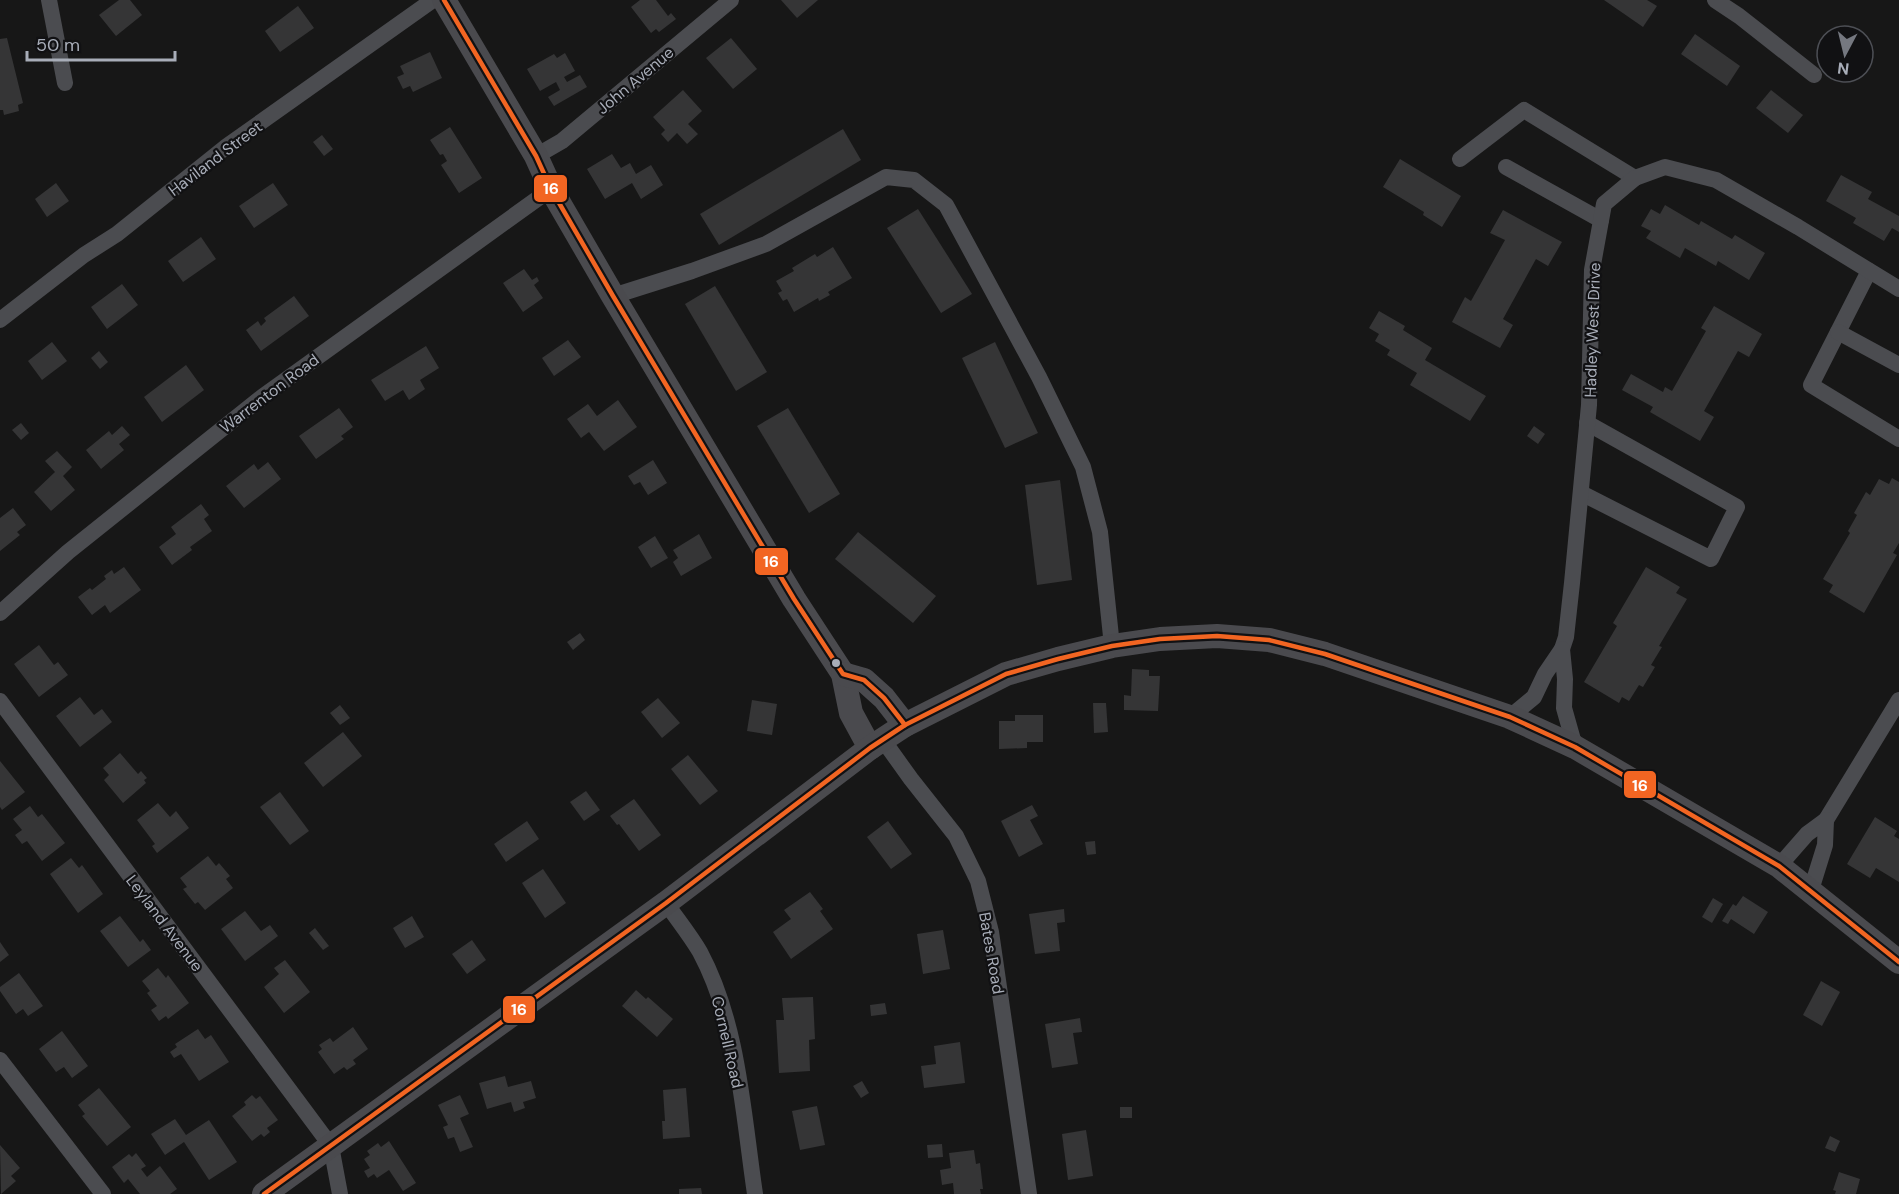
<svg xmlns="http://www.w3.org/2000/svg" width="1899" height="1194" font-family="'DM Sans',sans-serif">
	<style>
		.building { fill: #353536 }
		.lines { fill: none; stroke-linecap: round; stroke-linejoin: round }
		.street { stroke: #4b4c50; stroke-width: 16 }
		.secondary { stroke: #4a4a4e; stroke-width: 24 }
		.bus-1-casing { stroke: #111113; stroke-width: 9 }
		.bus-1 { stroke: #f26522; stroke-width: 4.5 }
		.bus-dot { fill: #a8adb8; stroke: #111113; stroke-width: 2 }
		.labels { text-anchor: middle; stroke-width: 4.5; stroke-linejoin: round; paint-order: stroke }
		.street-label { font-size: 16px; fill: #a8adb8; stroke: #111113 }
		.line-badge { stroke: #111113; stroke-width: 2 }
		.badge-label { font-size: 16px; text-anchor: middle; font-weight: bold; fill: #fff }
	</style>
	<rect width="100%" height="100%" fill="#171717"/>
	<g class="building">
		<polygon points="119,0 130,0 142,15 116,36 99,15"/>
		<polygon points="640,0 656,0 668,16 671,13 676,19 659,32 656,29 651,33 631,7"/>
		<polygon points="781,0 818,0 797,18"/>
		<polygon points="1604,0 1647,0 1657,6 1643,27"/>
		<polygon points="298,6 314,28 280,52 265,31"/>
		<polygon points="1695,34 1740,66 1727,86 1681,54"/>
		<polygon points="7,38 23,103 18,105 19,111 4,115 3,110 0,110 0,39"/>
		<polygon points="731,38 757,69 733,89 706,58"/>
		<polygon points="430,52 442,78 413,92 410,86 403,89 397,77 404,74 400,66"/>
		<polygon points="565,53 575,71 564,77 567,82 580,75 587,87 554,106 548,97 560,90 556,82 540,91 527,69 554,54 557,58"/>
		<polygon points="683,90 702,111 688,124 698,134 687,144 677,133 668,142 661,134 665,130 653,117"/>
		<polygon points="1771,90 1803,115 1788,133 1756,108"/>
		<polygon points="450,127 482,178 459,193 441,165 447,161 443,154 440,155 430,140"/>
		<polygon points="843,129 861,160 719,245 700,214"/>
		<polygon points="322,135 333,149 324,156 313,142"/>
		<polygon points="612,154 621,168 630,163 636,174 651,165 663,185 641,199 632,183 605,199 587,169"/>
		<polygon points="1400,159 1461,196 1442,227 1423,215 1424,212 1383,187"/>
		<polygon points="1841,175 1872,192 1868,199 1899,216 1899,232 1892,228 1884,241 1853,223 1856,218 1826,201"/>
		<polygon points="56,183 69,201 47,217 35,199"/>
		<polygon points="273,183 288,205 254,228 239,206"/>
		<polygon points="1665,205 1699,225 1701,221 1732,239 1735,235 1765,253 1749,280 1718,261 1716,266 1685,248 1680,258 1646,238 1651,231 1641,226 1651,209 1660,214"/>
		<polygon points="918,209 972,294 941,313 887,228"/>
		<polygon points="1503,210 1562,242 1548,266 1536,259 1503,319 1513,325 1500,348 1452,322 1465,297 1471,301 1505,240 1490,233"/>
		<polygon points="201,237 216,259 183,282 168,261"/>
		<polygon points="833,247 852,278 828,292 830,295 819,301 818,298 794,312 787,299 783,301 778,293 782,291 776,281 794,271 792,268 815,254 817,257"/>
		<polygon points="524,269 532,280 537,277 539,281 534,285 543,298 523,312 503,283"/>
		<polygon points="122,284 138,305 107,329 91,307"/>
		<polygon points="715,286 767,372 736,391 685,304"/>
		<polygon points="294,296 309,316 261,351 246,330 258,321 261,326 266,321 264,318"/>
		<polygon points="1714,306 1762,334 1749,357 1738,351 1704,411 1714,417 1700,441 1650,412 1653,407 1622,390 1631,374 1663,392 1665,387 1672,391 1706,331 1701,328"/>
		<polygon points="1379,311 1405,326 1403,330 1432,348 1425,360 1486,396 1470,421 1410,385 1417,373 1387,355 1390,350 1375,341 1379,334 1369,328"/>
		<polygon points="568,340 581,357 554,376 542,358"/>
		<polygon points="52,342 67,361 42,380 28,361"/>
		<polygon points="995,342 1038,433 1005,448 962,358"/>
		<polygon points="426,346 439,368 420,380 425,389 409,400 403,390 385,401 371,380"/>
		<polygon points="99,351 108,362 100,369 91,358"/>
		<polygon points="186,365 204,390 162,422 144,397"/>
		<polygon points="618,400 637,427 604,451 589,432 581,438 567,419 588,404 597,416"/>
		<polygon points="339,408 353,427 341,436 344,439 316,459 299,436"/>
		<polygon points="788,408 840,494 809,513 757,426"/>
		<polygon points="21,423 29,433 21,440 12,430"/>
		<polygon points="122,426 130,435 119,444 124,450 101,469 86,450 109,431 112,435"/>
		<polygon points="1534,426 1545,434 1538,444 1527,436"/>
		<polygon points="57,451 72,467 63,476 75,490 51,511 34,492 55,472 45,461"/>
		<polygon points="653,460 667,483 648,495 640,482 634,485 628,476"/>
		<polygon points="268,462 281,479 244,508 226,486 254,464 258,470"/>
		<polygon points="1892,478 1899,482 1899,543 1893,553 1897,555 1864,613 1829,592 1833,585 1823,579 1850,533 1848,531 1857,515 1854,513 1866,492 1870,495 1879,479 1889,484"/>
		<polygon points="1060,480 1072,580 1037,585 1025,485"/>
		<polygon points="201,504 209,515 204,519 212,531 190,547 192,550 172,565 159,547 176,534 171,527"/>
		<polygon points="13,508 26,525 17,532 20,535 0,551 0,518"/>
		<polygon points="858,532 936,596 913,623 835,559"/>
		<polygon points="699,534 712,558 681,576 673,562 678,558 673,550"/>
		<polygon points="655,536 668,558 651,568 638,547"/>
		<polygon points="124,567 141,590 110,613 105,605 92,615 78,597 90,588 92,590 106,579 104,576 112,570 114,574"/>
		<polygon points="1646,567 1680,587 1676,593 1687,599 1659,646 1662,647 1651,665 1655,667 1643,687 1639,685 1629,701 1622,697 1619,703 1584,682 1617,626 1613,623"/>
		<polygon points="580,633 585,640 573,650 567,642"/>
		<polygon points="39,645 54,665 58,662 68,675 39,697 14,664"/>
		<polygon points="1132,669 1149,670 1149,676 1160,676 1158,711 1124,710 1124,695 1131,696"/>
		<polygon points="80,697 94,715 102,709 112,722 80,747 56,716"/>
		<polygon points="658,698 680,723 662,738 641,712"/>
		<polygon points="752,700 777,704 772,735 747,731"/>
		<polygon points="1093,703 1106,703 1108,732 1094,733"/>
		<polygon points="340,705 350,718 340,725 330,713"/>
		<polygon points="1015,715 1043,715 1043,742 1027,742 1027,748 999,749 999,721 1015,721"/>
		<polygon points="343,732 362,756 323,787 304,763"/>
		<polygon points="120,753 138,774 141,771 147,778 144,780 146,783 123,803 104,780 109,775 103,768"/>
		<polygon points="688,755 718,791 700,805 671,769"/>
		<polygon points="0,761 25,792 2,810 0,807"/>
		<polygon points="586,791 600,810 584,821 570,802"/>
		<polygon points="280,792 309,831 290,845 260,807"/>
		<polygon points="634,799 661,835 639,851 619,824 617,825 610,816"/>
		<polygon points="158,803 170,817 176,811 189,828 157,853 152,846 155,844 137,820"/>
		<polygon points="1032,805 1038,816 1030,820 1043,844 1019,857 1001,821"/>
		<polygon points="30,806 38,817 42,814 65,843 42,861 27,841 22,844 15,835 22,830 13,819"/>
		<polygon points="1875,817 1897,831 1894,836 1899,839 1899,882 1876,868 1870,878 1847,864"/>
		<polygon points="527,821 539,839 506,862 494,844"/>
		<polygon points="888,821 912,854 891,869 867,837"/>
		<polygon points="1095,841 1096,854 1087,855 1085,842"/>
		<polygon points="208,856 216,866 219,863 230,876 226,879 233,888 205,910 198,902 195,904 183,889 187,887 180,878"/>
		<polygon points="71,858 79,868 82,865 103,894 78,913 50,874"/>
		<polygon points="543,869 566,903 545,918 522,883"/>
		<polygon points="810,892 823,909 820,911 833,929 791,959 773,932 791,919 784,910"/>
		<polygon points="1743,896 1768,912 1754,934 1731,919 1728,924 1722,921 1733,904 1736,906"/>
		<polygon points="1713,898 1723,904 1712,923 1702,917"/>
		<polygon points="1064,909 1065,922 1057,923 1060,951 1035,954 1029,914"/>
		<polygon points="245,911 261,931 270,925 278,936 245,961 221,929"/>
		<polygon points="120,916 140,942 143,939 151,950 128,967 100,931"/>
		<polygon points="412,916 424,937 405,948 393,928"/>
		<polygon points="315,928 329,946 323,950 309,933"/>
		<polygon points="943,930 950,969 923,974 917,934"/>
		<polygon points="472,940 486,960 467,974 452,954"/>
		<polygon points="0,942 9,955 0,962"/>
		<polygon points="285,960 310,992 284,1013 264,987 279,974 274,968"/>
		<polygon points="158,968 166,978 168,975 189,1003 168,1019 166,1016 159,1021 151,1010 157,1006 147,993 150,991 142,981"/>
		<polygon points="19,973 43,1006 28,1016 23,1009 16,1014 0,991 0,987"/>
		<polygon points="1821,981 1840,992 1822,1026 1803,1015"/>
		<polygon points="636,990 646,999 648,997 673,1019 657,1037 622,1006"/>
		<polygon points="813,997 815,1039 809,1040 810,1071 779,1073 776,1020 784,1020 782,998"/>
		<polygon points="885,1003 887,1014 871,1016 870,1005"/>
		<polygon points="1080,1018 1082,1032 1073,1033 1078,1064 1052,1068 1045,1024"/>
		<polygon points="353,1027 368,1049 353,1060 356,1064 347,1070 344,1067 334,1074 318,1052 322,1049 319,1045 330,1038 333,1042"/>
		<polygon points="198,1029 205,1039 211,1035 229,1062 199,1081 181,1054 174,1058 170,1052 177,1047 175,1044"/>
		<polygon points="62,1031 88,1066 72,1078 64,1067 56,1072 39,1049"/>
		<polygon points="960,1042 965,1083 924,1088 921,1066 936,1064 934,1046"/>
		<polygon points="505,1076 508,1087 531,1081 536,1098 523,1102 525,1108 514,1112 511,1102 487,1109 479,1083"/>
		<polygon points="862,1081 869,1093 861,1098 853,1086"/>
		<polygon points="99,1088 131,1127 107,1146 82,1116 85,1114 78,1105"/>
		<polygon points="686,1088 690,1137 663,1139 662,1121 665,1121 663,1090"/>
		<polygon points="252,1095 256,1099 260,1096 278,1120 267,1128 270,1132 264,1137 261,1134 252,1141 232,1116 246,1105 244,1102"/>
		<polygon points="460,1095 469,1114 460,1118 473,1147 460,1152 454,1137 448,1139 443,1127 448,1125 438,1105"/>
		<polygon points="817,1106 825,1145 800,1150 792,1111"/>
		<rect x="1120" y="1107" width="12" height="11"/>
		<polygon points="175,1119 186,1135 209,1120 237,1162 209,1180 184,1142 165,1155 151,1134"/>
		<polygon points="1086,1130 1093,1176 1068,1180 1062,1134"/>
		<polygon points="1830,1136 1840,1141 1835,1152 1825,1148"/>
		<polygon points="389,1141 416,1183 403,1191 389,1170 377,1178 374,1174 368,1178 364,1171 370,1168 364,1159 370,1155 367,1151 378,1143 381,1147"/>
		<polygon points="942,1144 943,1157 928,1158 927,1145"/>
		<polygon points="0,1145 20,1168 11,1176 16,1181 1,1194"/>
		<polygon points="974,1150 976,1164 980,1163 983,1189 980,1189 981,1194 954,1194 953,1183 942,1185 940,1170 951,1168 949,1153"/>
		<polygon points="136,1153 146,1166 141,1169 147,1177 160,1166 177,1189 170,1194 140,1194 128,1179 124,1183 112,1167 129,1154 132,1157"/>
		<polygon points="1839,1172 1860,1179 1856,1194 1835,1194 1836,1191 1833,1190"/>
		<polygon points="701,1188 702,1194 679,1194 679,1189"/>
	</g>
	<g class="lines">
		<g class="street">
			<polyline points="49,0 65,83"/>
			<polyline points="1715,0 1739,16 1814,75"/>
			<polyline points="536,156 562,141 731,0"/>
			<polyline points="1460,159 1524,110 1635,178"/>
			<polyline points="1506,167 1601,220"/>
			<polyline points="1869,271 1811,385 1899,439"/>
			<polyline points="613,296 692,271 766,244 886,177 914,180 946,205 1039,377 1083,467 1100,532 1112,646"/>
			<polyline points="0,320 84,255 117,234 227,146 433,0"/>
			<polyline points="1838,332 1899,365"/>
			<polyline points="1581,493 1711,559 1737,507 1587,423"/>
			<polyline points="0,613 68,552 262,397 551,189"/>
			<polyline points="1562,649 1566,637 1572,583 1589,405 1592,270 1604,204 1635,178 1665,167 1716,180 1798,227 1899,289"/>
			<polyline points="0,701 331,1146 340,1194"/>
			<polyline points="1510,717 1534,697 1545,674 1562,649 1565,679 1564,708 1575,747"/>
			<polyline points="883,740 911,779 956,836 978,881 991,932 1029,1194"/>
			<polyline points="1826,820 1899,700"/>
			<polyline points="1779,866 1807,834 1826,820 1825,845 1811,890"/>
			<path d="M666,903C677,919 690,935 700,952C739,1025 743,1114 755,1194"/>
			<polyline points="0,1060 103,1194"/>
		</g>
		<g class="secondary">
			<polyline points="444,0 536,156 551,189 613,296 794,599 843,674 851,713 870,748"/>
			<polyline points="843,674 864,680 884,698 905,725"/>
			<polyline points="264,1194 666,903 870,748 905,725 1006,674 1058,659 1112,646 1160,639 1217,636 1269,640 1325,654 1510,717 1575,747 1779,866 1899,962"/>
		</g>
		<defs>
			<g id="bus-1">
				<polyline points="444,0 536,156 551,189 613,296 794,599 843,674 864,680 884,698 905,725"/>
				<polyline points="264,1194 666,903 870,748 905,725 1006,674 1058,659 1112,646 1160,639 1217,636 1269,640 1325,654 1510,717 1575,747 1779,866 1899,962"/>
			</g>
		</defs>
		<use href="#bus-1" class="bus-1-casing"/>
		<use href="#bus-1" class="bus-1"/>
	</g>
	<circle class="bus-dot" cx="836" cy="663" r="5"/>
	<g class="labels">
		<g class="street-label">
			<text transform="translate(635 80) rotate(-40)" y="6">John Avenue</text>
			<text transform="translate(215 158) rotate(-37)" y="6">Haviland Street</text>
			<text transform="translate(1592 330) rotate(-88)" y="6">Hadley West Drive</text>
			<text transform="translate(269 393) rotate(-37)" y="6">Warrenton Road</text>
			<text transform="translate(165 923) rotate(53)" y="6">Leyland Avenue</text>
			<text transform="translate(992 953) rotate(80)" y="6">Bates Road</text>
			<text transform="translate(728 1042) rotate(77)" y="6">Cornell Road</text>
		</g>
	</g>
	<g class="line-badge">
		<rect x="533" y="174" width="35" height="29" rx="6" fill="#f26522"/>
		<rect x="754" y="547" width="35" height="29" rx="6" fill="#f26522"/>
		<rect x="1623" y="770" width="34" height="29" rx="6" fill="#f26522"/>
		<rect x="502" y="995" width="34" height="29" rx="6" fill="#f26522"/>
	</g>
	<g class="badge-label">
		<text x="551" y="194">16</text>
		<text x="771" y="567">16</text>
		<text x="1640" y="791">16</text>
		<text x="519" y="1015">16</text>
	</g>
	<g transform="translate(1845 54) rotate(187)"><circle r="28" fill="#111113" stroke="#4d4f55" stroke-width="1.5"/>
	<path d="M0-4.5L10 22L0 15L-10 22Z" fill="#757880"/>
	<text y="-9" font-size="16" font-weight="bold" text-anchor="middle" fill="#a8adb8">N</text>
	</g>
	<path d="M27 51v9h148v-9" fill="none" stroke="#a8adb8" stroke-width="3"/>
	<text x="36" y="51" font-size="18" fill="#a8adb8" stroke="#111113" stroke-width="4.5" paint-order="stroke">50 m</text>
</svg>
